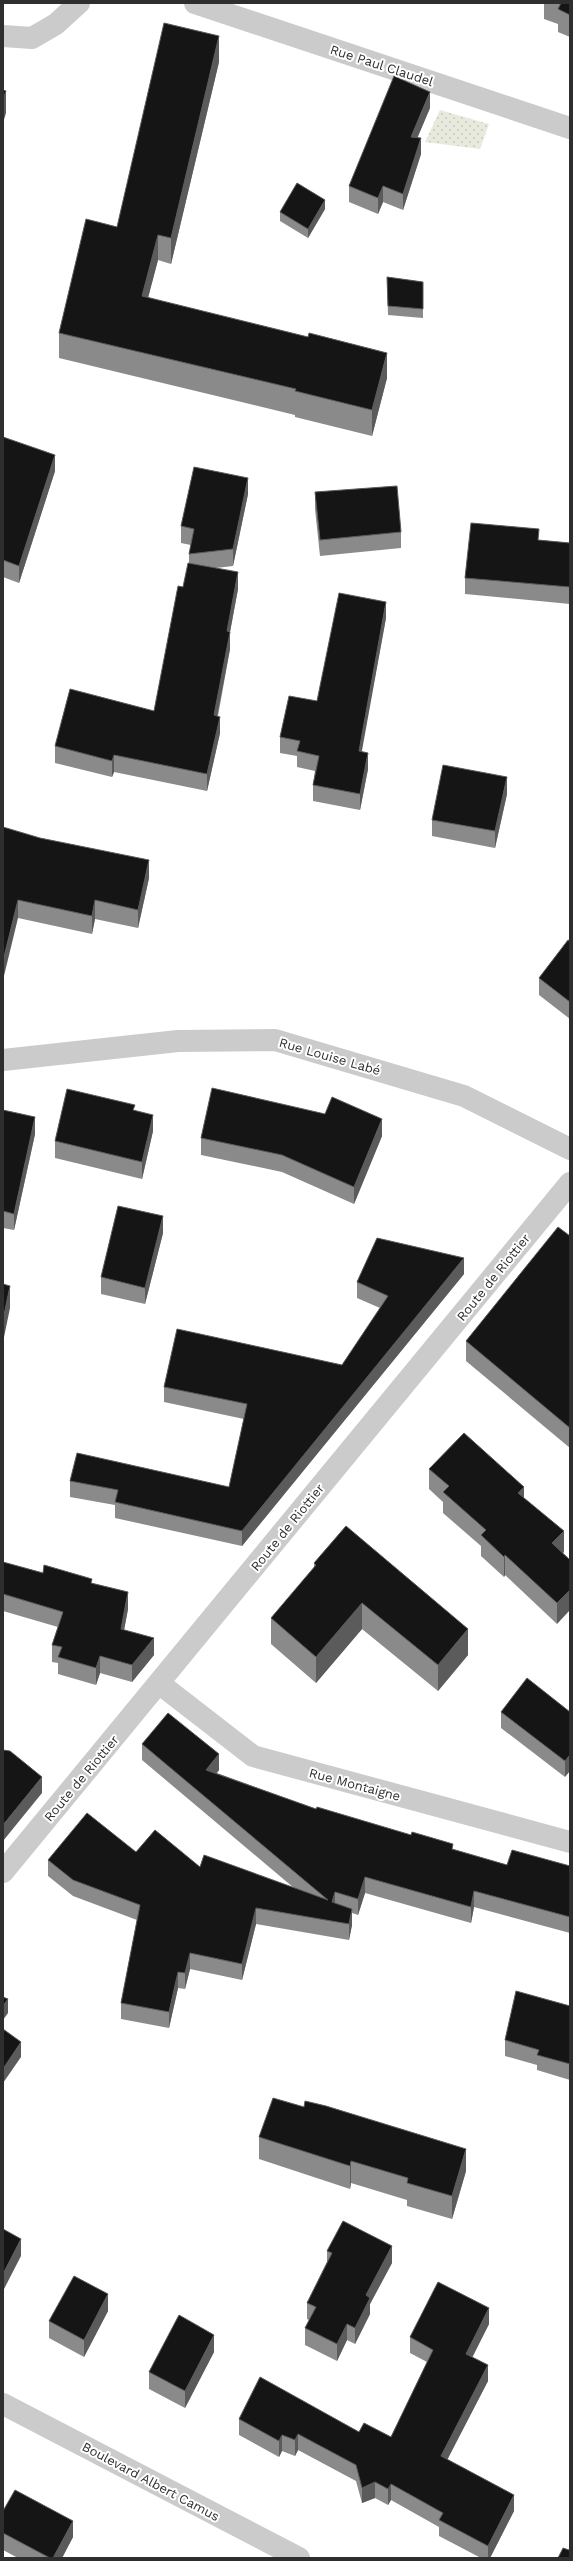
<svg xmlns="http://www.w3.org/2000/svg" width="573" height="2561" font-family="'Work Sans',sans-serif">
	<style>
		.grass { fill: url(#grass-dots) }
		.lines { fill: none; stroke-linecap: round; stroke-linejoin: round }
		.street { stroke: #cbcbcb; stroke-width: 22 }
		.wall { fill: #8a8a8a }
		.shaded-wall { fill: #5b5b5b }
		.building { fill: #151515; stroke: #5b5b5b }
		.labels { text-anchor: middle; stroke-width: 4; stroke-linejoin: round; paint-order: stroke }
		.street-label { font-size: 13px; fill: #2e2e2e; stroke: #fff }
	</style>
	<defs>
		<pattern id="grass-dots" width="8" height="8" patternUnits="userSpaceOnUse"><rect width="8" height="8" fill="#e7eadc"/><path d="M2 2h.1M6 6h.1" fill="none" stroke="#c6c9bd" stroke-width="1.8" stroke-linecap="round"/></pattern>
	</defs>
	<rect width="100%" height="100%" fill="#fff"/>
	<polygon class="grass" points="440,110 489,124 480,149 425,142"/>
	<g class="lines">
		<g class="street">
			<polyline points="195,3 570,128"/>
			<polyline points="3,36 32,38 56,24 79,3"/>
			<polyline points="3,1060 178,1041 275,1040 464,1096 570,1149"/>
			<polyline points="160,1684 253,1756 570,1842"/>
			<polyline points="3,1872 570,1183"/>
			<polyline points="3,2404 299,2558"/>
		</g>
	</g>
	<g class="wall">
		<polygon points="544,3 570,3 570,37 558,32 558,24 544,19"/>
		<polygon points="219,62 171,264 158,260 148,297 387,378 372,436 295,417 295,415 59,358 59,333 117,227"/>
		<polygon points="430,108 417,138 421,154 403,210 383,202 378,214 349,202 349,186"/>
		<polygon points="325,209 308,238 280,221 280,212"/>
		<polygon points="387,277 423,282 423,318 388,315"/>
		<polygon points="3,437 55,471 19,583 3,577"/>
		<polygon points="315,492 401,532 401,548 320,556 315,509"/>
		<polygon points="248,494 233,566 216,568 238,589 230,632 230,649 218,716 220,733 207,791 114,772 112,777 55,763 55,746 154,711 183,587 189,563 189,554 191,545 181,543 181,526"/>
		<polygon points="539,540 570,543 570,604 465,594 465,578"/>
		<polygon points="386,618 361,751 368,769 360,810 313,801 313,785 315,771 297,767 297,756 280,753 280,737 317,701"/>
		<polygon points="507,794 495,848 432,836 432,820"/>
		<polygon points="3,827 149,878 138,928 95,919 92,934 18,918"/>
		<polygon points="570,941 570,1019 539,995 539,978"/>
		<polygon points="3,1110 35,1134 14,1230 3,1228"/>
		<polygon points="135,1110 153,1131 142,1179 55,1158 55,1141"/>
		<polygon points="325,1114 382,1136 354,1204 282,1172 201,1155 201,1138"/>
		<polygon points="163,1233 145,1304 101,1294 101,1277"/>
		<polygon points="570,1236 570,1448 466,1361 466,1341"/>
		<polygon points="464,1274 242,1546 115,1518 115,1505 70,1497 70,1481 229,1487 244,1419 164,1402 164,1387 342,1365 380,1308 357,1298 357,1282"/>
		<polygon points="429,1469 524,1498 564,1552 562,1553 557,1624 505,1575 504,1577 481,1556 481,1546 443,1513 443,1502 429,1489"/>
		<polygon points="3,1562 43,1573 92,1583 128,1609 124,1630 154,1655 132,1682 100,1673 96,1685 58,1674 58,1663 52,1662 52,1645 58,1627 3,1611"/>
		<polygon points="314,1563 468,1655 438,1691 362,1629 316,1683 271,1644 271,1618 314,1568"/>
		<polygon points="501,1712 570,1712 565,1777 501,1728"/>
		<polygon points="142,1744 219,1770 217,1773 316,1809 453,1850 507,1865 570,1866 570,1933 474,1907 471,1923 365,1893 358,1915 352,1913 352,1925 349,1940 256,1924 242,1980 190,1969 185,1989 178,1988 169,2028 121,2019 121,2003 137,1920 73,1896 48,1876 48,1860 136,1852 294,1888 142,1760"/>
		<polygon points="570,2006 570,2080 537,2070 537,2065 505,2056 505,2040"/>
		<polygon points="259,2137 466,2171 452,2219 407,2206 407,2200 351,2183 350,2189 259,2159"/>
		<polygon points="327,2251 392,2263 370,2304 370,2314 355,2344 347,2340 337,2361 305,2345 305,2328 309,2320 307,2319 307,2303 327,2262"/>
		<polygon points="108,2311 84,2357 49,2338 49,2321"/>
		<polygon points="489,2324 472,2357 488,2381 447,2459 514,2511 490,2558 481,2558 439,2536 439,2527 391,2500 388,2505 375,2498 362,2503 356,2481 298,2450 295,2456 282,2451 279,2457 239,2435 239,2419 359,2432 391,2437 427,2362 410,2353 410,2337"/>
		<polygon points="214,2352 185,2408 149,2389 149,2372"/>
		<polygon points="3,2511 73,2537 62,2558 18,2558 3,2550"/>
	</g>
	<g class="shaded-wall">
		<polygon points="219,36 219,62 171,264 171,238"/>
		<polygon points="6,91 6,113 3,123 3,100"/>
		<polygon points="430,92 430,108 411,153 411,137"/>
		<polygon points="421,138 421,154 403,210 403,194"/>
		<polygon points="383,186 383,202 378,214 378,198"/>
		<polygon points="325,200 325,209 308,238 308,229"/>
		<polygon points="158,235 158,260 142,321 142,296"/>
		<polygon points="387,353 387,378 372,436 372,410"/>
		<polygon points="55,455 55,471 19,583 19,566"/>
		<polygon points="248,478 248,494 233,566 233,549"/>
		<polygon points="238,572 238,589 227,648 227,631"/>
		<polygon points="386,602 386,618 359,767 359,751"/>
		<polygon points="230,632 230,649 214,732 214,715"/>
		<polygon points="220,717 220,733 207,791 207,774"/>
		<polygon points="368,753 368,769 360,810 360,794"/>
		<polygon points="114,755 114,772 112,777 112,761"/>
		<polygon points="507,777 507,794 495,848 495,831"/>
		<polygon points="149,860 149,878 138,928 138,910"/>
		<polygon points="18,900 18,918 3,980 3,961"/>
		<polygon points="95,900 95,919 92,934 92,916"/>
		<polygon points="153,1115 153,1131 142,1179 142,1162"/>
		<polygon points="35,1117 35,1134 14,1230 14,1214"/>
		<polygon points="382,1119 382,1136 354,1204 354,1187"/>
		<polygon points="163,1216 163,1233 145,1304 145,1288"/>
		<polygon points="464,1258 464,1274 242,1546 242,1531"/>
		<polygon points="10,1286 10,1308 3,1342 3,1320"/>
		<polygon points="524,1487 524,1507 518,1493"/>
		<polygon points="564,1531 564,1552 552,1564 552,1543"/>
		<polygon points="505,1555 505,1575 504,1577 504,1557"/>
		<polygon points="570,1590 570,1610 557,1624 557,1603"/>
		<polygon points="128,1592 128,1609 121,1646 121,1629"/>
		<polygon points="362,1603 362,1629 316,1683 316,1657"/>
		<polygon points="468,1629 468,1655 438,1691 438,1665"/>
		<polygon points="154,1638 154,1655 132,1682 132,1665"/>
		<polygon points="100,1656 100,1673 96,1685 96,1668"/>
		<polygon points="219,1754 219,1770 206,1786 206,1770"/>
		<polygon points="570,1755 570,1771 565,1777 565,1761"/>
		<polygon points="42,1777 42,1793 3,1841 3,1825"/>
		<polygon points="365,1877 365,1893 358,1915 358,1899"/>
		<polygon points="474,1891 474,1907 471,1923 471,1907"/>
		<polygon points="335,1892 335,1908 332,1902"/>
		<polygon points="256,1908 256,1924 242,1980 242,1964"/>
		<polygon points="352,1909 352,1925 349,1940 349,1924"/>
		<polygon points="190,1953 190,1969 185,1989 185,1973"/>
		<polygon points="178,1972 178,1988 169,2028 169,2012"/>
		<polygon points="8,1999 8,2013 3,2020 3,2006"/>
		<polygon points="21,2042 21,2057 3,2083 3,2069"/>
		<polygon points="466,2149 466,2171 452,2219 452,2196"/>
		<polygon points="351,2161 351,2183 350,2189 350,2166"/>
		<polygon points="21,2239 21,2256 3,2291 3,2274"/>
		<polygon points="392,2246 392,2263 370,2304 370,2314 355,2344 355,2328 366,2295"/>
		<polygon points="108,2294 108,2311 84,2357 84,2340"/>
		<polygon points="489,2308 489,2324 466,2370 466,2354"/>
		<polygon points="347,2324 347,2340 337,2361 337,2344"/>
		<polygon points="214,2335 214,2352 185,2408 185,2391"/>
		<polygon points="488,2365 488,2381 441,2472 441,2456"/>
		<polygon points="298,2434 298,2450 295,2456 295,2440"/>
		<polygon points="282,2435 282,2451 279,2457 279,2441"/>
		<polygon points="375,2482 375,2498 362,2503 362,2488"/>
		<polygon points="391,2484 391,2500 388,2505 388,2489"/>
		<polygon points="514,2495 514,2511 490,2558 488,2558 488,2546"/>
		<polygon points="73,2521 73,2537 62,2558 53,2558"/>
	</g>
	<g class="building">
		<polygon points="561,3 570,3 570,15 558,9"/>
		<polygon points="164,23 219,36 171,238 158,235 142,296 308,337 309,333 387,353 372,410 295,391 296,389 59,333 86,219 117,227"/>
		<polygon points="394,76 430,92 411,137 421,138 403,194 383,186 378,198 349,186"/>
		<polygon points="3,90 6,91 3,100"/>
		<polygon points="297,183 325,200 308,229 280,212"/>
		<polygon points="387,277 423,282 423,309 388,306"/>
		<polygon points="3,437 55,455 19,566 3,560"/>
		<polygon points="194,467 248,478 233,549 189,554 194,529 181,526"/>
		<polygon points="397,486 401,532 320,540 315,492"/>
		<polygon points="471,523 539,529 538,540 570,543 570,587 465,578"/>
		<polygon points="188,563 238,572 227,631 230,632 214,715 220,717 207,774 114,755 112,761 55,746 70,689 154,711 178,586 183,587"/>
		<polygon points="339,593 386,602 359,751 368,753 360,794 313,785 319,756 297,751 300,741 280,737 289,696 317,701"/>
		<polygon points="443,765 507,777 495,831 432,820"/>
		<polygon points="3,827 40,838 149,860 138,910 95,900 92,916 18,900 3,961"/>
		<polygon points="568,940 570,941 570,1002 539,978"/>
		<polygon points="212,1088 325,1114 332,1097 382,1119 354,1187 282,1155 201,1138"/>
		<polygon points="67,1089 135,1105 133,1110 153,1115 142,1162 55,1141"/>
		<polygon points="3,1110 35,1117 14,1214 3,1211"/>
		<polygon points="118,1206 163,1216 145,1288 101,1277"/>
		<polygon points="558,1227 570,1236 570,1428 466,1341"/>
		<polygon points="377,1238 464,1258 242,1531 115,1502 118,1490 70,1481 77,1453 229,1487 247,1404 164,1387 177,1329 342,1365 388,1296 357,1282"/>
		<polygon points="3,1284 10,1286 3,1320"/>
		<polygon points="464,1433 524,1487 518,1493 564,1531 552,1543 570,1560 570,1590 557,1603 505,1555 504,1557 481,1535 486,1530 443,1492 449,1486 429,1469"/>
		<polygon points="346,1526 468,1629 438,1665 362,1603 316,1657 271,1618 316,1565 314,1563"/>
		<polygon points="3,1562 43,1573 44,1565 92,1579 91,1583 128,1592 121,1629 154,1638 132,1665 100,1656 96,1668 58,1657 62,1647 52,1645 63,1612 3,1594"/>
		<polygon points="527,1678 570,1712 570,1755 565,1761 501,1712"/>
		<polygon points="168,1713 219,1754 206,1770 316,1809 317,1807 411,1835 412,1832 453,1844 452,1849 507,1865 512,1850 570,1866 570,1917 474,1891 471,1907 365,1877 358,1899 335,1892 332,1902 352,1909 349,1924 256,1908 242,1964 190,1953 185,1973 178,1972 169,2012 121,2003 140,1905 73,1880 48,1860 87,1813 136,1852 155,1830 200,1867 204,1855 328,1900 142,1744"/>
		<polygon points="3,1750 10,1751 42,1777 3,1825"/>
		<polygon points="516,1991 570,2006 570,2064 537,2055 539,2050 505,2040"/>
		<polygon points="3,1997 8,1999 3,2006"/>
		<polygon points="3,2029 21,2042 3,2069"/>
		<polygon points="273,2098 304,2107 305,2101 326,2106 466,2149 452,2196 407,2183 408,2178 351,2161 350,2166 259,2137"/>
		<polygon points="343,2221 392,2246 366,2295 370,2298 355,2328 347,2324 337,2344 305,2328 316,2307 307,2303 332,2253 327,2251"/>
		<polygon points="3,2229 21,2239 3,2274"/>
		<polygon points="74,2276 108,2294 84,2340 49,2321"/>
		<polygon points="438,2282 489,2308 466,2354 488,2365 441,2456 514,2495 488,2546 439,2520 443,2513 391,2484 388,2489 375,2482 362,2488 356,2465 298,2434 295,2440 282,2435 279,2441 239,2419 260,2377 359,2432 364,2423 391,2437 433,2350 410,2337"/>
		<polygon points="179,2315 214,2335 185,2391 149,2372"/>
		<polygon points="15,2490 73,2521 53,2558 50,2558 3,2533 3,2511"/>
		<polygon points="563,2548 569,2550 570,2548 570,2558 558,2558"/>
	</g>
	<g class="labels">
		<g class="street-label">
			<text transform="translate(382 65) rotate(18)" y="5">Rue Paul Claudel</text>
			<text transform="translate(330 1056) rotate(16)" y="5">Rue Louise Labé</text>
			<text transform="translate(493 1277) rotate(-51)" y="5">Route de Riottier</text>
			<text transform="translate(287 1527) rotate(-51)" y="5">Route de Riottier</text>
			<text transform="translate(81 1778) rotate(-50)" y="5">Route de Riottier</text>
			<text transform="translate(355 1784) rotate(15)" y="5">Rue Montaigne</text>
			<text transform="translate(151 2481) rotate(28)" y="5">Boulevard Albert Camus</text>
		</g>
	</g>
	<rect width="573" height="2561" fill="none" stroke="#2e2e2e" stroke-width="8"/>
</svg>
